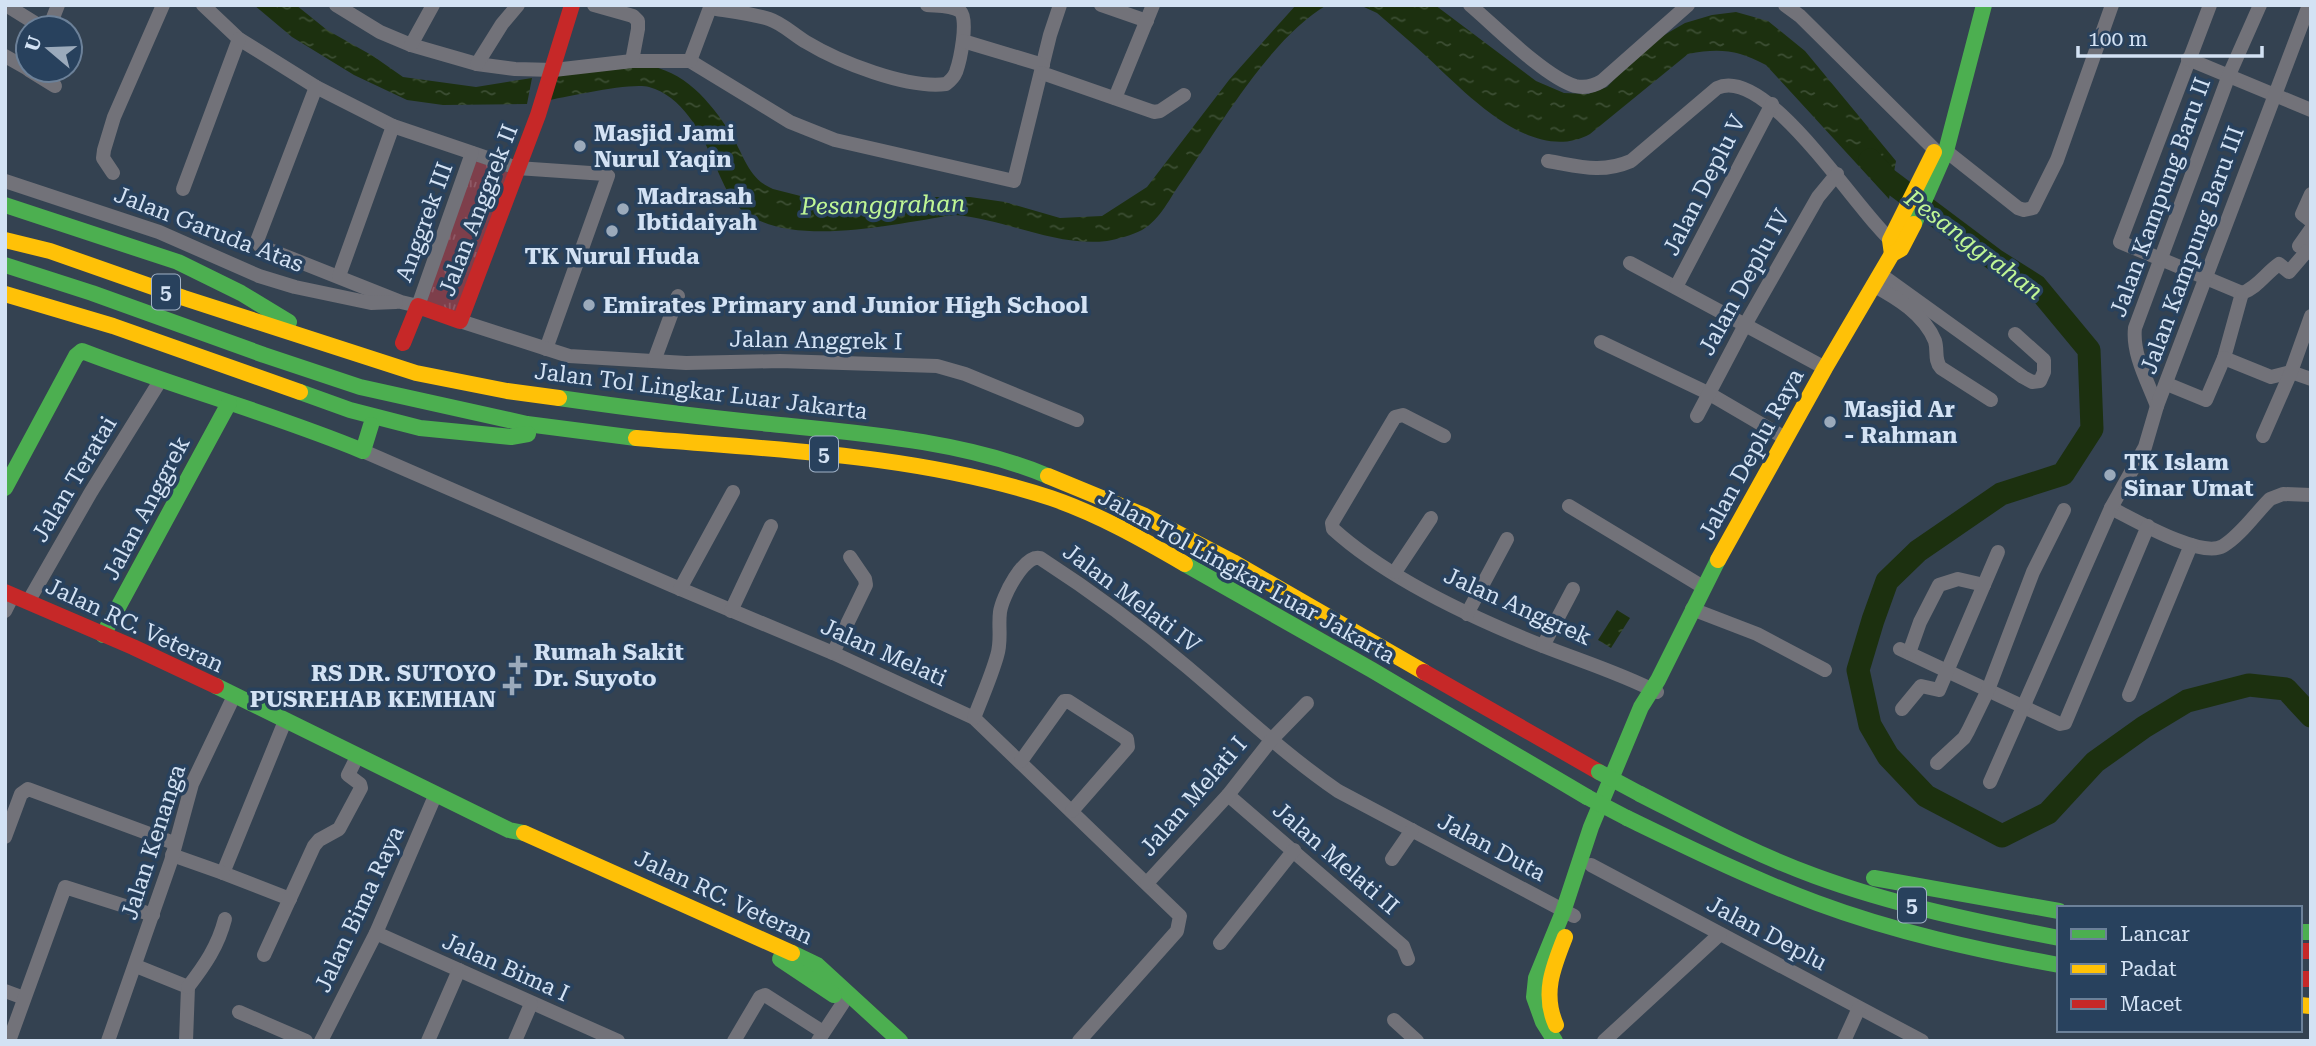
<svg xmlns="http://www.w3.org/2000/svg" width="2316" height="1046" font-family="'Roboto Serif',serif">
	<style>
		.park { fill: url(#park-tufts) }
		.water { fill: url(#water-ripples) }
		.lines { fill: none; stroke-linecap: round; stroke-linejoin: round }
		.river { stroke: #1c300f; stroke-width: 23 }
		.street { stroke: #727279; stroke-width: 14 }
		.fast { stroke: #4caf50; stroke-width: 16 }
		.slow { stroke: #ffc107; stroke-width: 16 }
		.jam { stroke: #c62828; stroke-width: 16 }
		.fast-bridge { stroke: #4caf50; stroke-width: 16 }
		.poi-dot { fill: #9baabb; stroke: #28415d; stroke-width: 2.5 }
		.labels { text-anchor: middle; stroke-width: 7; stroke-linejoin: round; paint-order: stroke }
		.shield { fill: #28415d; stroke: #a0b2c7; stroke-width: 2 }
		.shield-label { font-size: 21px; font-weight: bold; fill: #d3e2f4 }
		.poi-label { font-size: 23px; font-weight: bold; fill: #d3e2f4; stroke: #28415d; text-anchor: start }
		.street-label { font-size: 23px; fill: #d3e2f4; stroke: #28415d }
		.water-label { font-size: 24px; font-style: italic; fill: #bff695; stroke: #28415d }
	</style>
	<defs>
		<pattern id="park-tufts" width="24" height="20" patternUnits="userSpaceOnUse" patternTransform="scale(1.75)"><rect width="24" height="20" fill="#7e3f4b"/><path d="M3 7l-1-3M5 7V3M7 7l1-3M15 17l-1-3M17 17v-4M19 17l1-3" fill="none" stroke="#8f5a66"/></pattern>
		<pattern id="water-ripples" width="26" height="14" patternUnits="userSpaceOnUse" patternTransform="scale(1.75)"><rect width="26" height="14" fill="#1c300f"/><path d="M2 4q2-2 4 0t4 0M15 11q2-2 4 0t4 0" fill="none" stroke="#3c4e33"/></pattern>
	</defs>
	<rect width="100%" height="100%" fill="#344251"/>
	<polygon class="park" points="473,160 512,174 461,317 421,303"/>
	<g class="water">
		<polygon points="254,5 296,5 327,30 373,56 403,77 476,87 532,78 527,104 443,105 407,100 354,75 292,37"/>
		<path d="M1296,5H1327C1271,37 1219,127 1182,181C1170,197 1161,219 1142,230C1133,235 1117,239 1107,241C1054,247 1006,219 955,215C896,223 799,248 747,214C730,203 721,178 713,160C701,132 682,96 649,87C631,82 567,97 544,101L552,76L644,65C684,70 710,101 731,134C744,155 748,179 773,189L832,204L860,205L924,197H970L1005,202L1060,218L1102,216L1147,187L1229,80Z"/>
		<path d="M1351,5H1435L1536,81L1564,93L1588,94L1607,87L1647,45L1685,23L1712,15L1736,12L1768,21L1805,51L1896,161L1889,199L1766,65C1737,50 1720,48 1688,54L1590,134C1532,166 1465,92 1426,56C1410,41 1393,27 1377,13L1364,7Z"/>
		<polygon points="1617,610 1630,618 1611,648 1598,640"/>
	</g>
	<g class="lines">
		<polyline class="river" points="1870,160 1887,179 1995,260 2036,286 2089,350 2092,429 2063,474 2001,494 1918,551 1887,581 1873,620 1858,670 1870,725 1888,756 1926,796 2002,836 2048,813 2095,762 2144,727 2187,701 2249,685 2286,689 2311,716"/>
		<g class="street">
			<polyline points="6,5 43,28"/>
			<polyline points="203,5 239,39 316,87 393,126 517,168 605,174 608,176 546,349"/>
			<polyline points="336,5 380,32 411,45 477,64 515,69 554,70 632,61 690,61 790,122 835,140 1014,181 1050,35 1060,5"/>
			<polyline points="594,5 633,16 638,21 638,29 632,61"/>
			<polyline points="1101,5 1147,21"/>
			<path d="M1470,5C1496,27 1545,77 1575,86C1584,88 1594,86 1602,81L1688,5"/>
			<polyline points="1785,5 1800,16 1935,150"/>
			<polyline points="2210,5 2120,242 2242,293"/>
			<path d="M710,8C729,11 750,13 769,19C782,23 794,35 806,42C839,62 907,89 946,84C950,81 954,77 956,72C960,61 969,19 960,11C952,5 936,6 927,5"/>
			<polyline points="49,28 58,5"/>
			<polyline points="963,41 1043,65"/>
			<polyline points="411,45 433,5"/>
			<polyline points="5,56 28,69"/>
			<polyline points="2188,59 2311,110"/>
			<polyline points="690,61 711,5"/>
			<polyline points="477,64 502,24 518,5"/>
			<polyline points="29,70 55,86"/>
			<polyline points="1042,73 1154,112 1160,111 1184,95"/>
			<polyline points="316,87 257,241 260,246 401,302 418,306 472,153"/>
			<polyline points="1115,98 1153,5"/>
			<polyline points="1946,151 2018,208 2024,210 2033,208 2057,160 2112,5"/>
			<path d="M1548,161C1578,166 1601,174 1631,161L1717,88C1768,64 1860,217 1896,245"/>
			<polyline points="113,173 103,158 104,150 114,117 163,5"/>
			<polyline points="5,181 159,232 259,276 295,287 371,303 396,302"/>
			<polyline points="183,189 239,39"/>
			<polyline points="2311,194 2302,214 2311,221"/>
			<polyline points="2311,229 2299,246 2311,253"/>
			<polyline points="1630,263 1825,368"/>
			<polyline points="1880,274 2023,377 2032,382 2040,381 2044,372 2044,360 2015,334"/>
			<polyline points="339,276 393,126"/>
			<path d="M1873,285C1897,298 1924,314 1935,341C1938,351 1934,360 1941,368L1991,400"/>
			<polyline points="1676,287 1772,104"/>
			<polyline points="2242,293 2224,358 2271,377 2291,372 2311,379"/>
			<path d="M2242,293C2257,288 2266,273 2279,264L2289,272L2307,251"/>
			<polyline points="460,321 569,356 686,363 780,361 937,366 965,374 1077,420"/>
			<polyline points="1601,342 1708,393 1785,438"/>
			<polyline points="654,361 678,296"/>
			<polyline points="2167,384 2206,400 2224,358"/>
			<path d="M2157,406C2148,382 2132,354 2135,328L2229,75L2260,5"/>
			<polyline points="1697,416 1745,325 1818,197 1837,174"/>
			<path d="M1444,436L1403,415L1395,417L1332,523L1333,529C1387,578 1475,619 1543,646C1581,661 1620,673 1657,692"/>
			<polyline points="2263,436 2291,372 2311,316"/>
			<polyline points="363,451 671,585 833,653 974,718 1180,916 1177,931 1079,1041"/>
			<polyline points="1569,506 1703,587"/>
			<path d="M2111,508C2133,519 2201,559 2223,546C2241,535 2255,514 2270,499L2283,494L2311,495"/>
			<polyline points="1395,572 1431,518"/>
			<polyline points="680,589 733,492"/>
			<polyline points="28,602 91,492 160,381"/>
			<polyline points="1692,609 1757,634 1825,670"/>
			<polyline points="5,611 13,595"/>
			<polyline points="731,611 771,526"/>
			<polyline points="1467,614 1507,539"/>
			<polyline points="1543,646 1573,589"/>
			<polyline points="1900,649 2060,724 2065,723 2148,526"/>
			<polyline points="833,653 866,585 865,579 850,557"/>
			<polyline points="1909,653 1920,622 1939,585 1958,579 1984,585"/>
			<polyline points="2129,695 2191,545"/>
			<polyline points="1902,709 1921,686 1939,690 1998,552"/>
			<path d="M974,718C982,697 991,677 997,656C1002,641 998,627 1000,612C1002,597 1024,554 1040,558C1091,591 1140,627 1186,666C1236,708 1284,754 1338,791L1574,916"/>
			<polyline points="285,721 223,873 290,899"/>
			<polyline points="1021,761 1064,701 1068,701 1127,739 1128,747 1072,811"/>
			<polyline points="1937,763 1964,738 1968,731 1988,690 2033,572 2064,510"/>
			<polyline points="1990,782 2111,508 2145,447 2157,406 2309,5"/>
			<polyline points="1228,795 1403,946 1408,959"/>
			<polyline points="5,837 21,794 28,789 174,843"/>
			<polyline points="172,855 223,873"/>
			<polyline points="1392,859 1412,830"/>
			<polyline points="1591,865 1922,1041"/>
			<polyline points="1147,883 1228,795 1272,739 1307,703"/>
			<polyline points="376,933 618,1041"/>
			<polyline points="1220,943 1294,850"/>
			<polyline points="264,955 314,846 319,840 339,829 361,788 360,784 348,775 357,757"/>
			<polyline points="136,966 188,987 186,1041"/>
			<path d="M188,987C205,965 218,946 225,919"/>
			<polyline points="5,991 24,998"/>
			<polyline points="239,1012 306,1041"/>
			<polyline points="1394,1020 1417,1041"/>
			<polyline points="9,1041 65,887 153,915"/>
			<polyline points="108,1041 171,861 192,784 234,696"/>
			<polyline points="321,1041 376,933 435,796"/>
			<polyline points="428,1041 459,970"/>
			<polyline points="515,1041 531,1004"/>
			<polyline points="734,1041 760,997 765,995 823,1032"/>
			<polyline points="818,1041 843,1003"/>
			<polyline points="1604,1041 1720,934"/>
			<polyline points="1844,1041 1859,1008"/>
		</g>
		<g class="fast">
			<polyline points="5,205 178,262 241,293 289,322"/>
			<polyline points="1914,224 1946,151 1984,5"/>
			<polyline points="5,265 92,293 264,355 360,387 527,424 636,438"/>
			<polyline points="300,392 350,410 420,428 511,437 528,434"/>
			<path d="M559,398C629,408 700,417 771,424C860,433 965,441 1048,476"/>
			<path d="M5,488L76,356L82,351C175,387 271,413 363,451L371,425"/>
			<polyline points="1185,564 1372,670 1587,797"/>
			<polyline points="103,635 229,403"/>
			<polyline points="216,686 509,830 524,833"/>
			<path d="M1640,794C1697,823 1754,854 1815,876C1894,905 1977,922 2059,938"/>
			<path d="M1627,818C1689,848 1752,879 1817,903C1895,932 1977,950 2059,965"/>
			<polyline points="1874,878 2059,911"/>
			<polyline points="2300,932 2311,932"/>
			<polyline points="792,953 817,965 900,1041"/>
			<polyline points="780,959 834,995"/>
			<polyline points="1555,1041 1543,1022 1534,997 1536,978 1563,912 1591,827 1641,707 1658,680 1718,560"/>
		</g>
		<g class="slow">
			<polyline points="5,240 50,251 184,298 416,373 507,391 559,398"/>
			<polyline points="1892,254 1890,240 1934,152"/>
			<polyline points="5,294 113,326 300,392"/>
			<path d="M636,438C776,450 917,454 1051,498C1098,514 1142,539 1185,564"/>
			<polyline points="1048,476 1145,516 1233,562 1424,672"/>
			<polyline points="1718,560 1825,368 1892,254 1901,249 1914,224"/>
			<polyline points="524,833 792,953"/>
			<polyline points="2300,1005 2310,1006"/>
			<path d="M1556,1025C1542,994 1553,967 1565,937"/>
		</g>
		<g class="jam">
			<polyline points="403,343 418,306 460,321 538,115 572,5"/>
			<polyline points="5,592 133,647 216,686"/>
			<polyline points="1424,672 1599,772"/>
			<polyline points="2300,951 2311,951"/>
			<polyline points="2300,979 2311,979"/>
		</g>
		<g class="fast-bridge">
			<polyline points="1599,772 1640,794"/>
			<polyline points="1587,797 1627,818"/>
		</g>
	</g>
	<g class="poi-dot">
		<circle cx="580" cy="146" r="7"/>
		<circle cx="623" cy="209" r="7"/>
		<circle cx="612" cy="231" r="7"/>
		<circle cx="589" cy="305" r="7"/>
		<circle cx="1830" cy="422" r="7"/>
		<circle cx="2110" cy="475" r="7"/>
		<path d="M514.5 654.5h7v7h7v7h-7v7h-7v-7h-7v-7h7z"/>
		<path d="M508.5 675.5h7v7h7v7h-7v7h-7v-7h-7v-7h7z"/>
	</g>
	<g class="labels">
		<g class="shield">
			<rect x="152" y="274.5" width="28" height="35" rx="5"/>
			<rect x="810" y="436.5" width="28" height="35" rx="5"/>
			<rect x="1898" y="887.5" width="28" height="35" rx="5"/>
		</g>
		<g class="shield-label">
			<text x="166" y="299">5</text>
			<text x="824" y="461">5</text>
			<text x="1912" y="912">5</text>
		</g>
		<g class="poi-label">
			<text x="594" y="141">Masjid Jami<tspan x="594" dy="26">Nurul Yaqin</tspan></text>
			<text x="637" y="204">Madrasah<tspan x="637" dy="26">Ibtidaiyah</tspan></text>
			<text x="612" y="264" text-anchor="middle">TK Nurul Huda</text>
			<text x="603" y="313">Emirates Primary and Junior High School</text>
			<text x="1844" y="417">Masjid Ar<tspan x="1844" dy="26">- Rahman</tspan></text>
			<text x="2124" y="470">TK Islam<tspan x="2124" dy="26">Sinar Umat</tspan></text>
			<text x="534" y="660">Rumah Sakit<tspan x="534" dy="26">Dr. Suyoto</tspan></text>
			<text x="496" y="681" text-anchor="end">RS DR. SUTOYO<tspan x="496" dy="26">PUSREHAB KEMHAN</tspan></text>
		</g>
		<g class="street-label">
			<text transform="translate(1704 185) rotate(-63)" y="8">Jalan Deplu V</text>
			<text transform="translate(2160 197) rotate(-70)" y="8">Jalan Kampung Baru II</text>
			<text transform="translate(478 210) rotate(-69)" y="8">Jalan Anggrek II</text>
			<text transform="translate(424 222) rotate(-70)" y="8">Anggrek III</text>
			<text transform="translate(209 229) rotate(21)" y="8">Jalan Garuda Atas</text>
			<text transform="translate(2192 250) rotate(-70)" y="8">Jalan Kampung Baru III</text>
			<text transform="translate(1744 282) rotate(-61)" y="8">Jalan Deplu IV</text>
			<text transform="translate(816 340) rotate(1)" y="8">Jalan Anggrek I</text>
			<text transform="translate(701 391) rotate(7)" y="8">Jalan Tol Lingkar Luar Jakarta</text>
			<text transform="translate(1751 454) rotate(-61)" y="8">Jalan Deplu Raya</text>
			<text transform="translate(74 479) rotate(-59)" y="8">Jalan Teratai</text>
			<text transform="translate(146 508) rotate(-62)" y="8">Jalan Anggrek</text>
			<text transform="translate(1247 576) rotate(29)" y="8">Jalan Tol Lingkar Luar Jakarta</text>
			<text transform="translate(1132 598) rotate(37)" y="8">Jalan Melati IV</text>
			<text transform="translate(1518 606) rotate(24)" y="8">Jalan Anggrek</text>
			<text transform="translate(135 625) rotate(25)" y="8">Jalan RC. Veteran</text>
			<text transform="translate(884 652) rotate(24)" y="8">Jalan Melati</text>
			<text transform="translate(1193 796) rotate(-49)" y="8">Jalan Melati I</text>
			<text transform="translate(153 842) rotate(-72)" y="8">Jalan Kenanga</text>
			<text transform="translate(1492 847) rotate(28)" y="8">Jalan Duta</text>
			<text transform="translate(1336 858) rotate(41)" y="8">Jalan Melati II</text>
			<text transform="translate(724 897) rotate(25)" y="8">Jalan RC. Veteran</text>
			<text transform="translate(359 909) rotate(-65)" y="8">Jalan Bima Raya</text>
			<text transform="translate(1767 933) rotate(28)" y="8">Jalan Deplu</text>
			<text transform="translate(506 967) rotate(24)" y="8">Jalan Bima I</text>
		</g>
		<g class="water-label">
			<text transform="translate(883 205) rotate(-1)" y="8">Pesanggrahan</text>
			<text transform="translate(1974 245) rotate(37)" y="8">Pesanggrahan</text>
		</g>
	</g>
	<rect width="2316" height="1046" fill="none" stroke="#d3e2f4" stroke-width="14"/>
	<rect x="2057" y="906" width="245" height="126" fill="#28415d" stroke="#6c8199" stroke-width="2"/>
	<rect x="2071" y="929" width="35" height="10" fill="#4caf50" stroke="#6c8199" stroke-width="2"/>
	<text x="2120" y="941" font-size="21" fill="#d3e2f4">Lancar</text>
	<rect x="2071" y="964" width="35" height="10" fill="#ffc107" stroke="#6c8199" stroke-width="2"/>
	<text x="2120" y="976" font-size="21" fill="#d3e2f4">Padat</text>
	<rect x="2071" y="999" width="35" height="10" fill="#c62828" stroke="#6c8199" stroke-width="2"/>
	<text x="2120" y="1011" font-size="21" fill="#d3e2f4">Macet</text>
	<g transform="translate(49 49) rotate(289)"><circle r="33" fill="#28415d" stroke="#6c8199" stroke-width="2"/>
	<path d="M0-5L12 26L0 18L-12 26Z" fill="#9baabb"/>
	<text y="-10" font-size="19" font-weight="bold" text-anchor="middle" fill="#d3e2f4">U</text>
	</g>
	<path d="M2078 46v10h184v-10" fill="none" stroke="#d3e2f4" stroke-width="3.5"/>
	<text x="2088" y="46" font-size="21" fill="#d3e2f4" stroke="#28415d" stroke-width="5" paint-order="stroke">100 m</text>
</svg>
